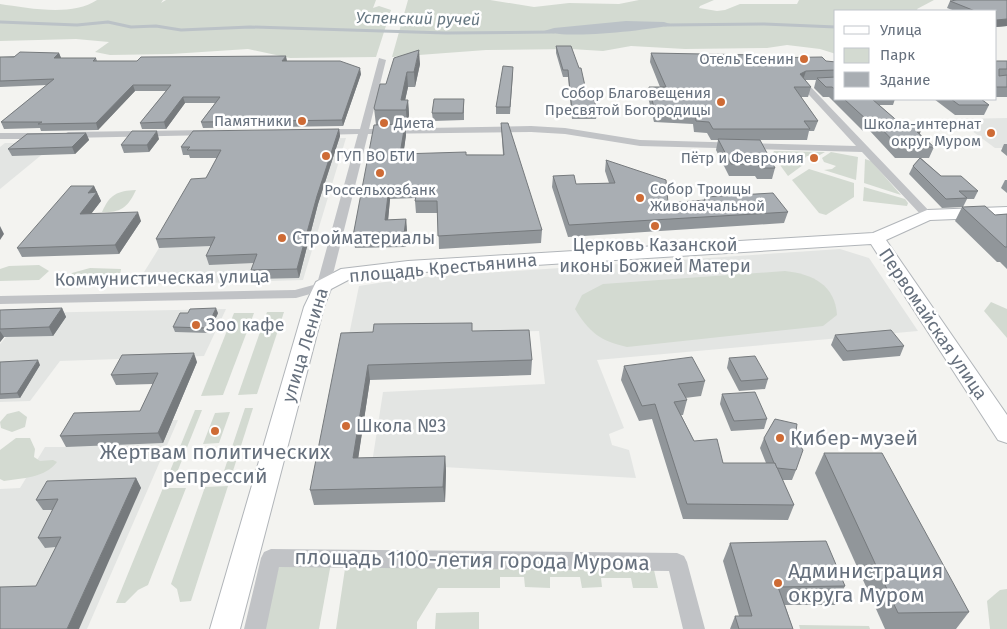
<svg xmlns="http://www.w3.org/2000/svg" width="1007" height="629" font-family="'Fira Sans',sans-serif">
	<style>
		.built { fill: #e3e5e3 }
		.green { fill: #d3dad1 }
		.water { fill: #bbc2c7 }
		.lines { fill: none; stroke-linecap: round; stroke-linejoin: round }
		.stream { stroke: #bbc2c7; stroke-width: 3 }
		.secondary-casing { stroke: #b1b5b9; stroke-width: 2 }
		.street { fill: #c1c3c6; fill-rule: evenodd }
		.secondary { fill: #fff; fill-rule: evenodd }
		.wall { fill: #91969a }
		.shaded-wall { fill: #767a7d }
		.building { fill: #a9aeb3; stroke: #767a7d }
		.poi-dot { fill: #ce6b35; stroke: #fff; stroke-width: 2 }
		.labels { text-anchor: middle; stroke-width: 5; stroke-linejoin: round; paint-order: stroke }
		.far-poi-label { font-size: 15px; fill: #66707d; stroke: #fff; text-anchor: end }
		.far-water-label { font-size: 16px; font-style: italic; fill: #667782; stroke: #fff }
		.poi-label { font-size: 18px; fill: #66707d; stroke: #fff; text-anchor: start }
		.street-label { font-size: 18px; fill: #66707d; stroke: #fff }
		.near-poi-label { font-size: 21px; fill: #66707d; stroke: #fff; text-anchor: start }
		.near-street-label { font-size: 21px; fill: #66707d; stroke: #fff }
	</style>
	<rect width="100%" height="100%" fill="#f3f3f0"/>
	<g class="built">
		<polygon points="1007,118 1007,148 995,148 956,119"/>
		<polygon points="346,138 303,280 136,285 159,248 225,179 232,140"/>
		<polygon points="5,143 56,143 0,189 0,147"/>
		<polygon points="840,249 869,258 918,331 597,360 624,428 609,434 612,445 629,450 636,478 372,463 383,392 545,384 539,331 349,335 359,286 411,278"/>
		<polygon points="226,309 204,356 60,361 30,401 0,402 0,344 27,313"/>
		<polygon points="178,420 87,629 0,629 0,489 20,488 45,447 66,447 80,423"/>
	</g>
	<g class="green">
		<path d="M97,0H163L161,3L166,0H376L373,8L379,6L391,10L376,57L290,58L248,49L171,54L110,55L95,52L109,42L76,39L0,41V4C28,8 72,17 97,0Z"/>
		<polygon points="408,0 490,0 534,7 569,3 619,4 639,0 714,0 700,6 699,8 717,11 725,10 740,4 797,4 799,0 934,0 917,9 918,11 836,11 836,54 820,49 787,45 767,48 685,49 631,46 603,51 571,49 486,50 392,57"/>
		<polygon points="774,151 825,152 818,156 807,156 803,160 803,165 788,176 772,154"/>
		<polygon points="831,152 858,157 856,180 824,170 832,169 836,166 824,162 822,158"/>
		<polygon points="865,159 871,161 901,195 864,183"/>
		<polygon points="809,169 854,183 854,197 826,215 819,213 792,180"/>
		<polygon points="864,187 905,199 908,203 907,206 863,201"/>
		<path d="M136,190C128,207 121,213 102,212C110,194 117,191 136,190Z"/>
		<polygon points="39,265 49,271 39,280 0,281 0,269 9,266"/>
		<path d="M90,268L121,269L120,276C106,280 82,284 70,276L72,273Z"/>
		<path d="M785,271C813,274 835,285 837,315L823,326L627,347C600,341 589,332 575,309L582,295L603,284Z"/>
		<polygon points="991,302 1007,309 1007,338 984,311"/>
		<polygon points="267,312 284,312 257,394 238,395"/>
		<polygon points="234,313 254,313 223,395 201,396"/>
		<polygon points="245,408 253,408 232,474 223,474"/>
		<polygon points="195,410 202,410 176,475 168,476"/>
		<polygon points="19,411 27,417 25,427 12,432 1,428 0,422 7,414"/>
		<polygon points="230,412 219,443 203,444 215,413"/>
		<path d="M16,438H30L35,449L34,457L40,461L53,460L57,462C45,478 22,478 4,481L0,479V450Z"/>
		<polygon points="228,486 191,601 180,602 177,589 171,584 205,487"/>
		<polygon points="163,488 186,488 148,585 138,590 125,603 116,603"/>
		<polygon points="346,562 654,570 658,588 633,588 631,578 601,578 602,587 582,588 580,577 550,577 550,588 525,587 524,577 500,577 500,588 438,588 417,622 417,629 336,629"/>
		<polygon points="331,563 319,629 264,629 279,565"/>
		<polygon points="1007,589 1007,629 990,629 987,601 1000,590"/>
		<polygon points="479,612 479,629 435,629 436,613"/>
		<polygon points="799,625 869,626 870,629 800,629"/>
	</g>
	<path class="water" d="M626,21L664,22L673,25C645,30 569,40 544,31L554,28Z"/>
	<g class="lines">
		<g class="stream">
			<polyline points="0,22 77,25 108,22 131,27 156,26 181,30 250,27 446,33 554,32"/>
			<polyline points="665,25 764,24 836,27"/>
		</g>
		<defs>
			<polygon id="secondary" points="1007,207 1007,217 930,220 886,240 1007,415 1007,443 998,440 871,244 408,273 352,278 331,289 324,307 240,629 210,629 304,307 316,282 341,269 408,261 873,233 927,210"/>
		</defs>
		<use href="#secondary" class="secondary-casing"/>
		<g class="street">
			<polygon points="379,58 386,60 369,129 531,126 565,128 640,140 856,146 799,84 806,82 933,215 927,218 923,217 862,152 640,146 565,134 531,132 368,134 334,270 328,289 296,298 0,304 0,296 295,290 317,284 358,134 321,135 316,132 321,129 360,129"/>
			<polygon points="209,130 214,133 212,135 68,138 63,135 68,132"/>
			<polygon points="0,133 42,133 47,136 42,139 0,139"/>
			<polygon points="271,549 677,553 684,556 687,562 705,629 683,629 669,571 279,567 266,629 244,629 261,558 264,552"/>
		</g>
		<use href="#secondary" class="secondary"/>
	</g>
	<g class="wall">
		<polygon points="1007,0 1007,26 996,27 996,11 955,11 947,8 950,1"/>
		<polygon points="556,46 587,95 597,111 596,119 572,119 568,77 563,77 556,53"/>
		<polygon points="59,53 61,58 96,58 97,61 287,61 361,74 343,126 203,128 201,122 215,103 185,103 166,129 142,129 140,123 166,91 135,91 98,130 41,131 40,128 4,129 1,122 47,85 0,87 0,57"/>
		<polygon points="651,53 836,62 836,99 895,99 893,105 879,105 902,125 920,134 934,147 929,158 921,158 941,176 978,191 974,199 967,199 963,207 942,208 909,174 913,166 920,158 895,158 870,131 863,131 829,97 823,97 814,88 816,80 805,80 811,87 808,97 801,97 818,121 814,131 809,131 807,140 760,140 775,168 772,179 757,179 755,176 729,176 716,150 718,140 711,140 707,133 694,132 693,124 654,122 648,97 649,87 660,87 650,62"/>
		<rect x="996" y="61" width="11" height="36"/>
		<polygon points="420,64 415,87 408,87 405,100 408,100 409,115 407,126 405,126 406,135 403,154 503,155 501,123 542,230 541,243 439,249 438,213 416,213 415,201 416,198 390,199 388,220 406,219 407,232 406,247 355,248 353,236 376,125 374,108 386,84"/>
		<polygon points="513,73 510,114 496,114 496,107"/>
		<polygon points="464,99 464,120 433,121 432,113"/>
		<polygon points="934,99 981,99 989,105 984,115 955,115"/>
		<polygon points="339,129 340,136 318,204 299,278 254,279 251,270 254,263 209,265 206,256 211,246 159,248 156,239 206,178 217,158 190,158 189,155 183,155 181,147"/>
		<polygon points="86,133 89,140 75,154 12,156 8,149"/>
		<polygon points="159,139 149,152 124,153 121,145"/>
		<polygon points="1004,144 1007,144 1007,156 1001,151"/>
		<polygon points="606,160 668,203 704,200 705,197 788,212 784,223 568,237 552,187 553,176 576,184 609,183 605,171"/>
		<polygon points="1005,180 1007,180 1007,193 1001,188"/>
		<polygon points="94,186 101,201 91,214 141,221 119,254 22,257 17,248"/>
		<polygon points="962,207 995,215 1007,214 1007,269 1000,262 997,262 955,221"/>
		<polygon points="62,308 66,317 53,336 4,337 0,342 0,310"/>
		<polygon points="218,313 209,333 175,332 173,327"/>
		<polygon points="472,323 472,331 532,360 531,375 370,380 358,458 445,456 446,471 445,502 314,505 310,490 373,332"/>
		<polygon points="835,335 904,346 900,356 843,361 831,345"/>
		<polygon points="729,358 768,379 765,389 739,391 727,368"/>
		<polygon points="0,362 40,365 20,398 0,399"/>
		<polygon points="197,362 163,443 66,447 60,436 140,411 153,384 116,385 111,375"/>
		<polygon points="624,366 705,381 701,396 685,398 687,400 683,415 681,415 694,441 723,463 766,463 760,448 764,438 795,438 796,470 792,480 782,480 794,505 788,520 683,519 652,419 639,421 621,380"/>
		<polygon points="722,394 767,419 764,429 731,431 720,404"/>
		<polygon points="824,453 969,612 956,629 885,629 815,473"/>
		<polygon points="136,478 141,488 36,586 56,547 45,548 38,538 53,510 43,510 36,500"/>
		<polygon points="730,543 845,586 835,605 785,605 793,629 730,629 735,616 739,616 723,561"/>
	</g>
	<g class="shaded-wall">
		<polygon points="1007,19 1007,26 996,27 996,20"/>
		<polygon points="419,50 420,64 415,87 414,72"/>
		<polygon points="59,53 61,58 54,58"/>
		<polygon points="286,56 287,61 282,61"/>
		<polygon points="360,68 361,74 343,126 342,120"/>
		<polygon points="806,71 803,80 800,74"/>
		<polygon points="407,72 408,87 403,110 401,100"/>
		<polygon points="133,85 135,91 98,130 96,123"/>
		<polygon points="183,97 185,103 166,129 164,122"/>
		<polygon points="408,100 409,115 407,126 406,110"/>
		<polygon points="405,124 406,135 402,165 400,154"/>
		<polygon points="923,125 919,136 917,132"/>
		<polygon points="339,129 340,136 318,204 299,278 297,269 317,196"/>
		<polygon points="157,131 159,139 149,152 147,145"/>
		<polygon points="86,133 89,140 75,154 72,147"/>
		<polygon points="94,186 101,201 84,223 80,214 88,193"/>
		<polygon points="389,187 390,199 387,232 385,220"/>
		<polygon points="138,212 141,221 119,254 115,245"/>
		<polygon points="406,219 407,232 406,247 404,234"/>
		<polygon points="0,226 4,234 0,240"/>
		<polygon points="62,308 66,317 53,336 49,327"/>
		<polygon points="216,308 218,313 209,333 207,328"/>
		<polygon points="0,331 4,337 0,342"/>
		<polygon points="194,353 197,362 163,443 158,433"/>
		<polygon points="38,360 40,365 20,398 17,393"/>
		<polygon points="368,365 370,380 356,473 353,458"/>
		<polygon points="445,456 446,471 445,502 443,487"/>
		<polygon points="136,478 141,488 79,629 67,629"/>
	</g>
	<g class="building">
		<polygon points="957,0 1007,0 1007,19 996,20 996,11 975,11 950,1"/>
		<polygon points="556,46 571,46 579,68 581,68 587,95 593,95 597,111 572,111 568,70 563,70"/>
		<polygon points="419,50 414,72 407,72 401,100 408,100 406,110 375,110 374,108 380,84 386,84 394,58"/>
		<polygon points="20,52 59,53 54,58 96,58 93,61 137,61 141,57 286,56 282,61 340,61 360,68 342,120 201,122 220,97 183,97 164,122 140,123 171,85 133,85 96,123 38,124 42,122 1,122 54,79 0,81 0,57 14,57"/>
		<polygon points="651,53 757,55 759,58 822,57 826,61 836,62 836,70 806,71 800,74 811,87 794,87 818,121 804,121 810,129 713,129 709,122 696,121 695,113 655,112 649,87 666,87"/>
		<polygon points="996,61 1007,61 1007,69 999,69 999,76 1007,75 1007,87 996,87"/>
		<polygon points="503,66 513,67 510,107 496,107"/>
		<polygon points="836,77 836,90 832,87 826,87 817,78"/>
		<polygon points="434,99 464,99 463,113 432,113"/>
		<polygon points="844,99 872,99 902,125 923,125 917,132 934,147 899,147 873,120 867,120"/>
		<polygon points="951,99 981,99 989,105 959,105"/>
		<polygon points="501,123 508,123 542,230 438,236 437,201 415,201 418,186 389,187 385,220 406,219 404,234 353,236 374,125 405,124 400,154 466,152 466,155 504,155"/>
		<polygon points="339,129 317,196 297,269 251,270 257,254 206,256 215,237 156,239 191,179 206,178 221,150 187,150 190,147 181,147 193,131"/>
		<polygon points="132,131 157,131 147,145 121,145"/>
		<polygon points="86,133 72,147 8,149 27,134"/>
		<polygon points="718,139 760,140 775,168 760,168 758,164 731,164"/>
		<polygon points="920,158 941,176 961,176 978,191 959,191 967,198 946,199 913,166"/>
		<polygon points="606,160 666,180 668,203 705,200 705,197 773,193 788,212 569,225 553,176 574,175 576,184 615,183"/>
		<polygon points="71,186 94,186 88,193 97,192 80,214 138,212 115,245 17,248"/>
		<polygon points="985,206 995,215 1007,214 1007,247 1005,247 962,207"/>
		<polygon points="62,308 49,327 0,329 0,310"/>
		<polygon points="216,308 207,328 173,327 180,313 188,313 190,309"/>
		<polygon points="472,323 472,331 529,330 532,360 368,365 353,458 445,456 443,487 310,490 341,333 373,332 374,324"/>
		<polygon points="891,330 904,346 847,351 835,335"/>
		<polygon points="194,353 158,433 60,436 74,413 140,411 158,373 111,375 122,355"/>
		<polygon points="755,356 768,379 741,381 729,358"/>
		<polygon points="692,357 705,381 678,384 687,400 674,402 694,441 717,439 723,463 775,463 794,505 687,504 655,404 642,406 624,366"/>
		<polygon points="38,360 17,393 0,394 0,362"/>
		<polygon points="755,392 767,419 734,421 722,394"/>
		<polygon points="775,419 797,424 795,438 803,450 796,470 777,468 775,463 774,463 764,438"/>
		<polygon points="824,453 882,453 969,612 898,613"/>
		<polygon points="136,478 67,629 0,629 0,587 36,586 61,537 38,538 58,499 36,500 47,481"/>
		<polygon points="826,541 845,586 778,587 793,629 739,629 735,616 752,616 730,543"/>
	</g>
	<g class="poi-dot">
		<circle cx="804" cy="59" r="5"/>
		<circle cx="721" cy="102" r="5"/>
		<circle cx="302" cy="121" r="5"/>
		<circle cx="384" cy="123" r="5"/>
		<circle cx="991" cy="133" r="5"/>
		<circle cx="326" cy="156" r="5"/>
		<circle cx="814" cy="158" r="5"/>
		<circle cx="380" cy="173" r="5"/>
		<circle cx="640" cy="198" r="5"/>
		<circle cx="655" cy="226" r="5"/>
		<circle cx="282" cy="238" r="5"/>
		<circle cx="196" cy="325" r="5"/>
		<circle cx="346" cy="426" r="5"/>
		<circle cx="215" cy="431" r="5"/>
		<circle cx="780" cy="438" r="5"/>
		<circle cx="778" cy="583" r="5"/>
	</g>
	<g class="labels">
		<g class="far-poi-label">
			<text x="794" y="64">Отель Есенин</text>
			<text x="711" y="98">Собор Благовещения<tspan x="711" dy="17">Пресвятой Богородицы</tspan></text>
			<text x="292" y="126">Памятники</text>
			<text x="394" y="128" text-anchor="start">Диета</text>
			<text x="981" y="129">Школа-интернат<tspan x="981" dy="17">округ Муром</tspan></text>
			<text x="336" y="161" text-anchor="start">ГУП ВО БТИ</text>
			<text x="804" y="163">Пётр и Феврония</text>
			<text x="650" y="194" text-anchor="start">Собор Троицы<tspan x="650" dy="17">Живоначальной</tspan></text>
			<text x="380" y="195" text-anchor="middle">Россельхозбанк</text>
		</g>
		<g class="far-water-label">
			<text transform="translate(418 18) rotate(1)" y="6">Успенский ручей</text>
		</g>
		<g class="poi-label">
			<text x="292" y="244">Стройматериалы</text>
			<text x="655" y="251" text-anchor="middle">Церковь Казанской<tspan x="655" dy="21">иконы Божией Матери</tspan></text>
			<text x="206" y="331">Зоо кафе</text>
			<text x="356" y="432">Школа №3</text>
		</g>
		<g class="street-label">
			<text transform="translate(443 268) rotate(-5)" y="6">площадь Крестьянина</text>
			<text transform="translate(162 278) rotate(-1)" y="6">Коммунистическая улица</text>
			<text transform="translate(933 324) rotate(56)" y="6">Первомайская улица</text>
			<text transform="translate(305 345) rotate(-73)" y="6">улица Ленина</text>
		</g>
		<g class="near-poi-label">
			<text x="790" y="445">Кибер-музей</text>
			<text x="215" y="459" text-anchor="middle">Жертвам политических<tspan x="215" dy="24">репрессий</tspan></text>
			<text x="788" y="578">Администрация<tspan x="788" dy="24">округа Муром</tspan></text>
		</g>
		<g class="near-street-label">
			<text transform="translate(472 560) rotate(1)" y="7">площадь 1100-летия города Мурома</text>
		</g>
	</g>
	<rect x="834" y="10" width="162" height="90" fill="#ffffff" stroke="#c2c6cb"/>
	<rect x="844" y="26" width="25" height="8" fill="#ffffff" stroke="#c2c6cb"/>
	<text x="880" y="35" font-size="15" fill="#66707d">Улица</text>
	<rect x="844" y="48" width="25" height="15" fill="#d3dad1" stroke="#c2c6cb"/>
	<text x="880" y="60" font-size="15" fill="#66707d">Парк</text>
	<rect x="844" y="72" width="25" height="15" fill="#a9aeb3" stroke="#c2c6cb"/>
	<text x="880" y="85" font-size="15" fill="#66707d">Здание</text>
</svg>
